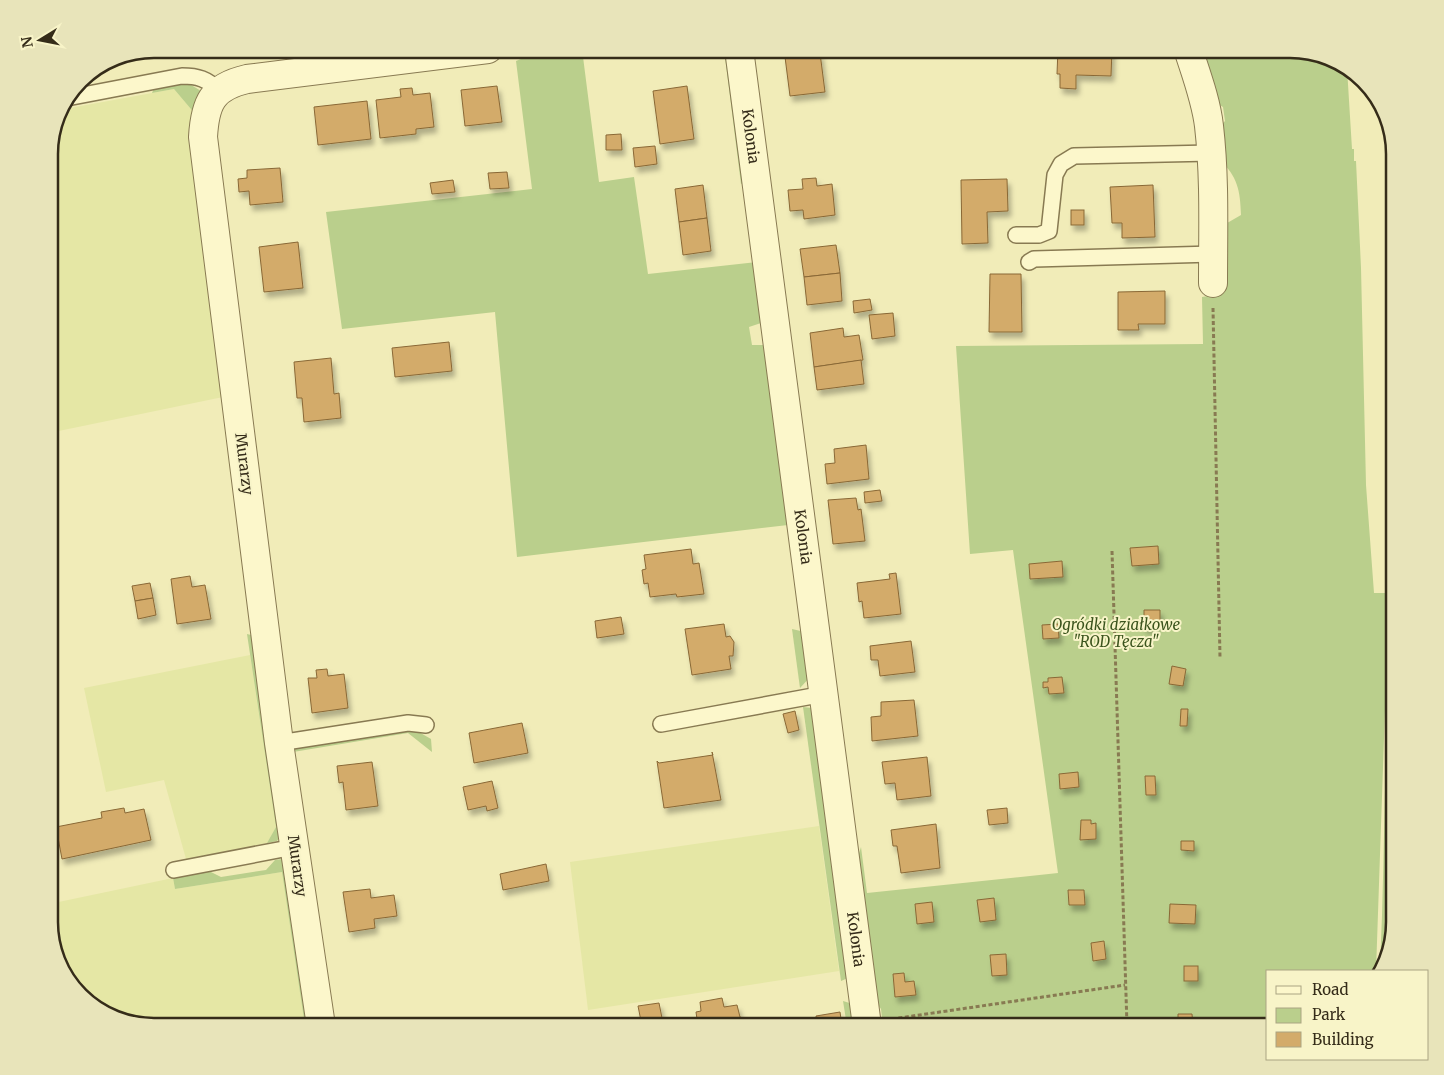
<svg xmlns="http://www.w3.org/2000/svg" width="1444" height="1075" font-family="Merriweather,serif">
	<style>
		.farmland { fill: #e5e7a5 }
		.green { fill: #bacf8c }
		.building { fill: #d3ab6a; stroke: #896836; filter: url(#shadow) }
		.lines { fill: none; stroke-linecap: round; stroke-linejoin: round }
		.lane-casing { stroke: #887a52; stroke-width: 18 }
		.street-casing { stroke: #887a52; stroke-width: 30 }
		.path { stroke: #887a52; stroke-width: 3; stroke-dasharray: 4 2.5; stroke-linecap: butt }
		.lane { stroke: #fcf7cb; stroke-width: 15 }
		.street { stroke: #fcf7cb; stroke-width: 28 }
		.labels { text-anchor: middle; stroke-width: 4; stroke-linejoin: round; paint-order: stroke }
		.street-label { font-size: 15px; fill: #352c19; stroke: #f8f4c8 }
		.park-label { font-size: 15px; font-style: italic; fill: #3b541d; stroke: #f8f4c8 }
		.rim { fill: none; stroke: #352c19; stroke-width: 2.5 }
	</style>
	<defs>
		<filter id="shadow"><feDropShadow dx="3" dy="5.5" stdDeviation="2.5" flood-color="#0004"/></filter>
	</defs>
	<rect width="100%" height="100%" fill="#f1ecb8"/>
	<g class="farmland">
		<polygon points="174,89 196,115 223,397 49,433 49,146 59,110"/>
		<polygon points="250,655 276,827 267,843 186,859 164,780 106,792 84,688"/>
		<polygon points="819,826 839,971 588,1010 570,862"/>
		<polygon points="282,872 305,1026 153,1026 90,1004 60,968 49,928 49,904 173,878 175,889"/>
	</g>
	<g class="green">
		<polygon points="556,49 582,49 599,182 634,177 648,274 757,262 764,322 749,327 752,345 768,345 788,525 517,557 495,312 342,329 326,212 532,189 516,61 538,52"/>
		<polygon points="724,49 731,49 748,180 741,184"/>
		<path d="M1196,49H1291L1347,68L1352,149H1354V161H1356L1361,268L1366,485L1374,593H1389L1376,971H1268V1026H883L881,1009L873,998L854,870L861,847L867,893L1058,873L1013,550L970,554L956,346L1203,344L1202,297L1224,293L1222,226L1241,215C1240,190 1238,177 1219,159L1218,129L1225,121L1223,107L1214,102Z"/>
		<polygon points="188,83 201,91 201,99 196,115 174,89 152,93 155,86"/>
		<path d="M1395,590V922L1380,967C1386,841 1383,715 1395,590Z"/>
		<polygon points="792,629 805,632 811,676 800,688"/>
		<polygon points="247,634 251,635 282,834 277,841 267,843 276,827"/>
		<polygon points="803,707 812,708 848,978 841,981"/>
		<polygon points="407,730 417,731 431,739 432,752 408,733 293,752 292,747"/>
		<polygon points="282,859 288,863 312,1026 305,1026 282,872 175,889 173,878 209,871 221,877 266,870 275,860"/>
		<polygon points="843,1001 856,1005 859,1026 847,1026"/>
	</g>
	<g class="building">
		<polygon points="1058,49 1112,49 1111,76 1076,75 1076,89 1060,88 1060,74 1057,74"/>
		<polygon points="820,53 825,92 790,96 785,57"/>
		<polygon points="497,86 502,122 465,126 461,90"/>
		<polygon points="687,86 694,139 660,144 653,91"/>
		<polygon points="412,88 413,95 430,93 434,127 416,129 416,134 380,138 376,100 401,97 400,89"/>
		<polygon points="367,101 371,139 318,145 314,107"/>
		<polygon points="621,134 622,150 606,150 606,135"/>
		<polygon points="655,146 657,164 635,167 633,148"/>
		<polygon points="280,168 283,202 250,205 249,191 239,192 238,179 247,178 247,170"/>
		<polygon points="507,172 509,188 490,189 488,173"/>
		<polygon points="816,178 817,186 832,184 835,215 804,219 803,210 790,211 788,190 803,189 802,179"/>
		<polygon points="1007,179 1008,211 987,212 988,243 962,244 961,180"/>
		<polygon points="453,180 455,192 432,194 430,183"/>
		<polygon points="703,185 707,218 679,222 675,189"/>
		<polygon points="1153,185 1155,237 1122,238 1122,223 1112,223 1110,187"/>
		<rect x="1071" y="210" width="13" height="15"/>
		<polygon points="707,218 711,251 683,255 679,222"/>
		<polygon points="298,242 303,288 264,292 259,247"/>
		<polygon points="836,245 840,273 804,277 800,249"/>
		<polygon points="840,273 842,301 807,305 804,277"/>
		<polygon points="990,274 1021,274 1022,332 989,332"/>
		<polygon points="1165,291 1165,324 1138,324 1139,330 1118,330 1118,292"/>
		<polygon points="870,299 872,310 854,313 853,301"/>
		<polygon points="893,313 895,336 872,339 869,315"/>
		<polygon points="843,328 844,337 859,335 863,360 814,367 810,333"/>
		<polygon points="449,342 452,371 395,377 392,348"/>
		<polygon points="331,358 334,394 339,393 341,418 304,422 302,398 297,398 294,362"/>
		<polygon points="861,360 864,384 817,390 814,367"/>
		<polygon points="866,445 869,479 827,484 825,464 835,463 834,449"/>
		<polygon points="880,490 882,501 865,503 864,492"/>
		<polygon points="856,498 858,510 861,509 865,541 833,544 828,500"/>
		<polygon points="1158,546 1159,564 1132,566 1130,548"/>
		<polygon points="691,549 693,564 699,563 704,594 677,597 676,594 650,597 648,583 644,584 642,570 646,569 644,555"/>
		<polygon points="1062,561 1063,577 1030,579 1029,564"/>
		<polygon points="896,573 901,614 864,618 862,601 859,602 857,583 890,579 889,574"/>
		<polygon points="190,576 192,587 205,585 211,619 177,624 171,579"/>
		<polygon points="150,583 153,598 135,601 132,586"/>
		<polygon points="153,598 156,615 138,619 135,601"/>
		<polygon points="1144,610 1160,610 1160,623 1154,623 1154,627 1144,628"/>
		<polygon points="621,617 624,634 597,638 595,621"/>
		<polygon points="724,624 726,637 730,636 734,642 733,656 729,656 731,669 692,675 685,629"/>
		<polygon points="1058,624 1059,638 1043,639 1042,625"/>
		<polygon points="911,641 915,672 880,676 878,660 871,660 870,646"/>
		<polygon points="1172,666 1186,669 1183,686 1169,684"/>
		<polygon points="327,669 328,676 344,674 348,708 312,713 308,678 317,678 316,670"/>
		<polygon points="1062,677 1064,693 1049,694 1048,687 1043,688 1043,682 1048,682 1048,678"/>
		<polygon points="914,700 918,736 872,741 871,717 881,716 881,702"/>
		<polygon points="1181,709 1188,709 1187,726 1180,726"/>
		<polygon points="795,711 799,730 788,733 783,714"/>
		<polygon points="522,723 528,753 474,763 469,733"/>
		<polygon points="712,752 721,800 664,808 657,761 659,763 713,755"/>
		<polygon points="927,757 931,796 897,800 895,783 885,784 882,762"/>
		<polygon points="372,762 378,806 346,810 343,782 339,783 337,766"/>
		<polygon points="1078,772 1079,787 1060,789 1059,774"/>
		<polygon points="1145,776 1155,776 1156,795 1146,795"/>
		<polygon points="492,781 498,808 487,811 486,806 468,810 463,787"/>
		<polygon points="124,808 125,813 144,809 151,840 62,859 56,827 102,818 101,812"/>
		<polygon points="1007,808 1008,823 989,825 987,810"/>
		<polygon points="1081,820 1091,820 1091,824 1096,823 1096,839 1080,840"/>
		<polygon points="936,824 940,868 901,873 897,846 893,846 891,830"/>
		<polygon points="1181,841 1194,841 1194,851 1181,850"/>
		<polygon points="546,864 549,881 503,890 500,874"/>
		<polygon points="370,889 371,898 394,895 397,916 374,919 375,928 349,932 343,892"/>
		<polygon points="1068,890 1084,890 1085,905 1069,905"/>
		<polygon points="994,898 996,920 980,922 977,900"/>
		<polygon points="932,902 934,922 917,924 915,904"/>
		<polygon points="1170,904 1196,905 1195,924 1169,923"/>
		<polygon points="1104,941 1106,959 1093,961 1091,943"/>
		<polygon points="1006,954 1007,975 992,976 990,955"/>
		<rect x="1184" y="966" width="14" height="15"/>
		<polygon points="904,973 905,982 914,981 916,995 895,997 893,974"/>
		<polygon points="722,998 724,1007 737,1005 740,1017 745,1019 746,1026 698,1026 696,1012 701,1011 700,1002"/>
		<polygon points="659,1003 662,1018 641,1021 638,1006"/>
		<polygon points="840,1012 842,1026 817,1026 816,1016"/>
		<polygon points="1178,1014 1192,1014 1193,1026 1170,1026 1169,1019 1178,1019"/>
		<polygon points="419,1020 420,1026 399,1026 399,1024"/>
	</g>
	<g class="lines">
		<defs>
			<g id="lane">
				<path d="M67,98L182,76C198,76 207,79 218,90"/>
				<polyline points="1016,235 1039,235 1049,231 1055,175 1061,164 1074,156 1211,153"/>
				<polyline points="1029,262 1034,259 1213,254"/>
				<polyline points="661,724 824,694"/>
				<polyline points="279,743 408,723 426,725"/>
				<polyline points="174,870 294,847"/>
			</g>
			<g id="street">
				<path id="s1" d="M739,49L867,1026"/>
				<path d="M1188,49C1196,74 1206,100 1209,126C1215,178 1213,231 1213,283"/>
				<path d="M321,1026L279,743L203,137C205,103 212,87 247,79L488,49"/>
			</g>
		</defs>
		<use href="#lane" class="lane-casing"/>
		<use href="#street" class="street-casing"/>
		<g class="path">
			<polyline points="1213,308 1220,658"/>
			<polyline points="1112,551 1127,1026"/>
			<polyline points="892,1019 1125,985"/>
		</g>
		<use href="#lane" class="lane"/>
		<use href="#street" class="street"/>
	</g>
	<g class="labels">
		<g class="street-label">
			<text dy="5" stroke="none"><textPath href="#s1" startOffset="88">Kolonia</textPath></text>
			<text transform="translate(244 464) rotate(83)" y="5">Murarzy</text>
			<text dy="5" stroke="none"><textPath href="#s1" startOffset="492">Kolonia</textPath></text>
			<text transform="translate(297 866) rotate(82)" y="5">Murarzy</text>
			<text dy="5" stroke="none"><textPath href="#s1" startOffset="898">Kolonia</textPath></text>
		</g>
		<g class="park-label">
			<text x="1116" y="630">Ogródki działkowe<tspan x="1116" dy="17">"ROD Tęcza"</tspan></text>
		</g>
	</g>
	<path d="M0 0H1444V1075H0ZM154 58H1290A96 96 0 0 1 1386 154V922A96 96 0 0 1 1290 1018H154A96 96 0 0 1 58 922V154A96 96 0 0 1 154 58Z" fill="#e8e4ba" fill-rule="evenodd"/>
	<path class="rim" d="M154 58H1290A96 96 0 0 1 1386 154V922A96 96 0 0 1 1290 1018H154A96 96 0 0 1 58 922V154A96 96 0 0 1 154 58Z"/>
	<rect x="1266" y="970" width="162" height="90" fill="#f8f4c8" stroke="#aaa482"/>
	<rect x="1276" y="986" width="25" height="8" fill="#fcf7cb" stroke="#aaa482"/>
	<text x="1312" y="995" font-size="15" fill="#352c19">Road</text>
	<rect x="1276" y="1008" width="25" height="15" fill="#bacf8c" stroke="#aaa482"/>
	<text x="1312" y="1020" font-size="15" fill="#352c19">Park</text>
	<rect x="1276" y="1032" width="25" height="15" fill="#d3ab6a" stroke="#aaa482"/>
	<text x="1312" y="1045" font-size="15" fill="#352c19">Building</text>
	<g transform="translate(40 40) rotate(260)" stroke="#f8f4c8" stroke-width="4" paint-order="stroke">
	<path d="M0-4L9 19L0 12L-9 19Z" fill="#352c19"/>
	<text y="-8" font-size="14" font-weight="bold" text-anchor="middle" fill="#352c19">N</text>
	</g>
</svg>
